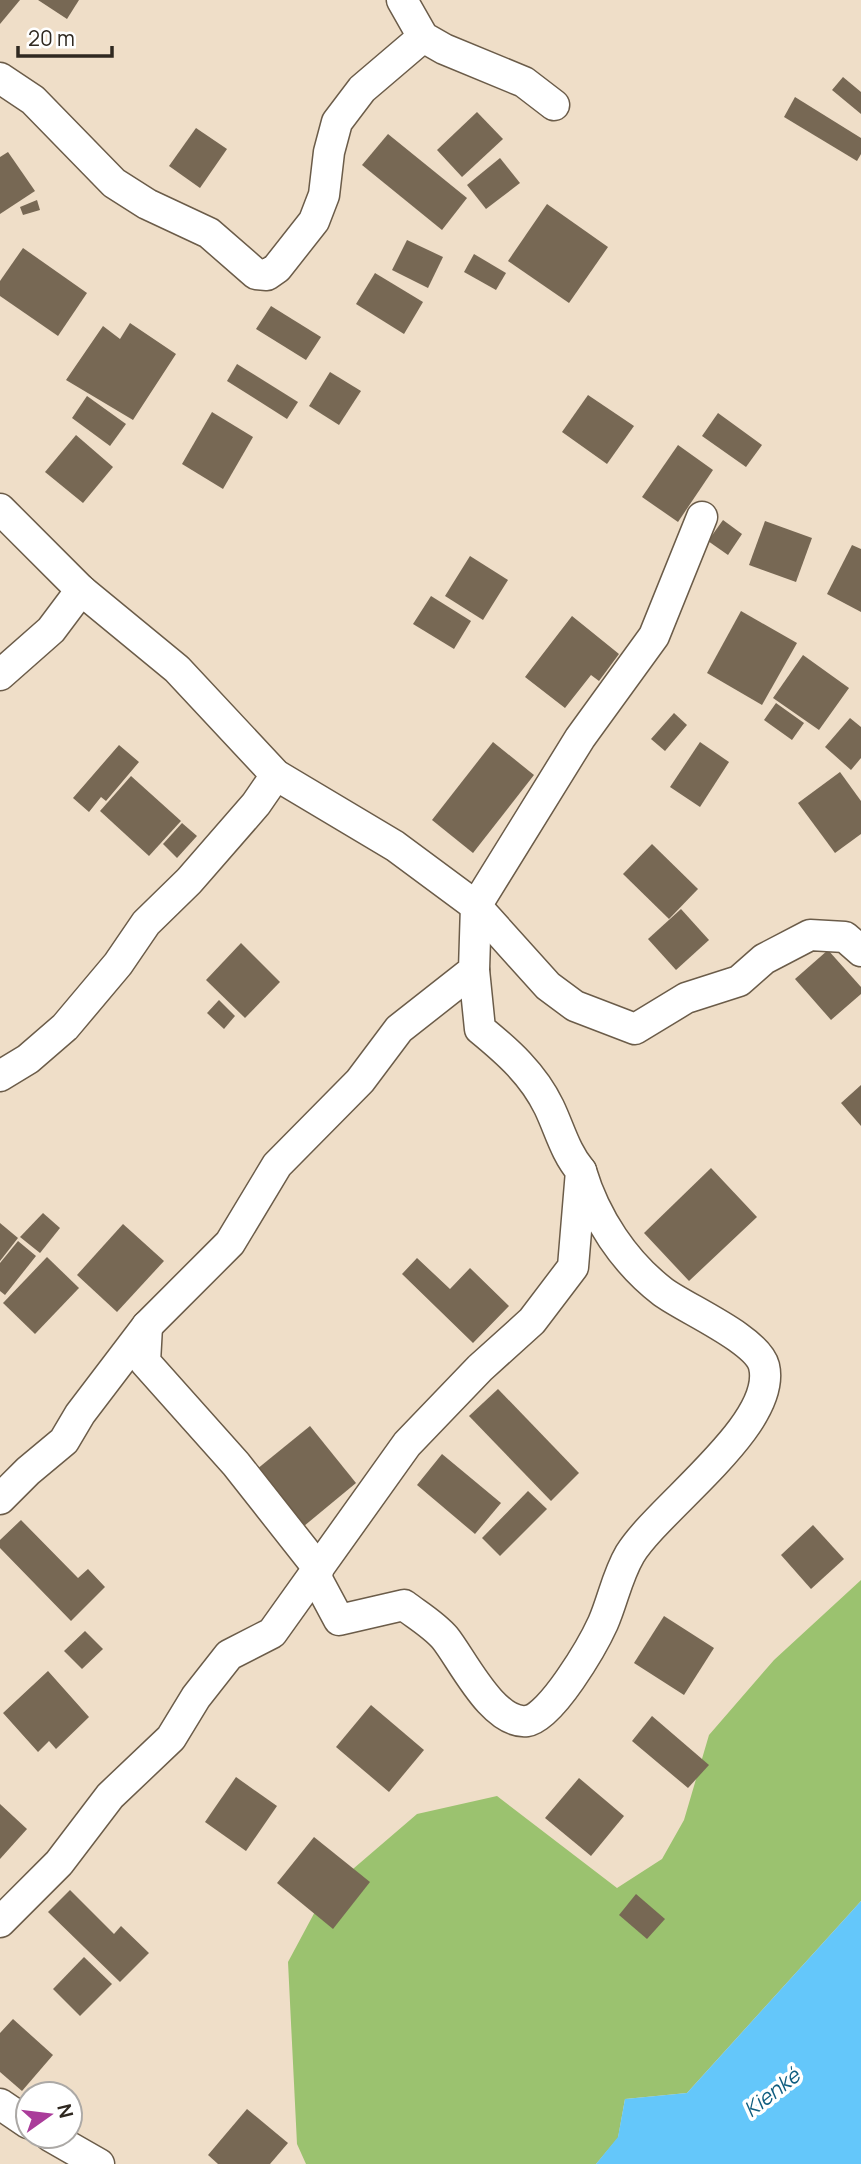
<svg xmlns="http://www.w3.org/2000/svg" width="861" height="2164" font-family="Manrope,sans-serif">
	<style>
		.green { fill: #9bc26f }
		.water { fill: #64c7fa }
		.building { fill: #776854 }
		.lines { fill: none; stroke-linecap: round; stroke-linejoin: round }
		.minor-casing { stroke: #6b5c49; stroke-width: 33 }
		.minor { stroke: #fff; stroke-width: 30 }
		.labels { text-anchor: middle; stroke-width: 7; stroke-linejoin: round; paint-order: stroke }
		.water-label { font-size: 21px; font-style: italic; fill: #105e80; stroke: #fff }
	</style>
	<rect width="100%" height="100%" fill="#efdec8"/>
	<polygon class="green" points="861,1580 861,1901 687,2093 625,2099 618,2138 596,2164 306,2164 297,2144 288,1962 325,1893 417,1814 497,1796 617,1888 662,1859 684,1820 709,1735 774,1660"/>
	<polygon class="water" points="861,1901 861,2164 596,2164 618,2137 625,2099 687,2093"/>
	<g class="building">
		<polygon points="0,0 20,0 0,24"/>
		<polygon points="38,0 79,0 67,19"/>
		<polygon points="843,77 861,92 861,114 832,90"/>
		<polygon points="795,97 861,138 861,154 857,161 784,117"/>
		<polygon points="477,112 503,139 462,177 437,150"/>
		<polygon points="196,128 227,149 200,188 169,166"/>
		<polygon points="388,134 467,198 442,230 362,165"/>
		<polygon points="8,152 35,191 0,214 0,157"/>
		<polygon points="500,158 520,183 486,209 467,185"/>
		<polygon points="37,200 40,210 23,215 20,207"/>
		<polygon points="547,204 608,247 569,303 508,261"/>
		<polygon points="407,240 443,257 428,288 392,270"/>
		<polygon points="23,248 87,293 58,336 0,296 0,281"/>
		<polygon points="474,254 506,273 496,290 464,272"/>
		<polygon points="375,273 423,302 404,334 356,304"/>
		<polygon points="271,306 321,337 306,360 256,329"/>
		<polygon points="130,323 176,354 133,420 66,380 103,326 120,339"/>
		<polygon points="237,364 298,402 287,419 227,381"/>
		<polygon points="330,372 361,391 339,425 309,406"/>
		<polygon points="588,395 634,426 607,464 562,432"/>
		<polygon points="87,396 126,424 110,446 72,418"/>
		<polygon points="212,412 253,437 223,489 182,464"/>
		<polygon points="718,413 762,445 746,467 702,436"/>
		<polygon points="76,435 113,467 83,503 45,472"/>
		<polygon points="678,445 713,470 678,522 642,497"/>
		<polygon points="723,520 742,534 728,555 708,541"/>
		<polygon points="765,521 812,538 796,582 749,565"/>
		<polygon points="852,545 861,549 861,612 827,594"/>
		<polygon points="470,556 508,580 483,620 445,596"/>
		<polygon points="431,596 471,621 454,649 413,624"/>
		<polygon points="741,611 797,643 762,705 707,673"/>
		<polygon points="572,616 619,654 599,681 591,675 565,708 525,677"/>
		<polygon points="803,655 849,688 819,730 773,698"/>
		<polygon points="776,703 804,723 792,740 764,720"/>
		<polygon points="674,713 687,725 665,751 651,739"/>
		<polygon points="850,718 861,727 861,758 851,770 825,747"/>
		<polygon points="493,742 534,775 473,853 432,820"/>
		<polygon points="700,742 729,762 700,807 670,787"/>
		<polygon points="119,745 139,762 106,801 101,797 89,812 73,798"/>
		<polygon points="840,772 861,801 861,834 835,853 798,803"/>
		<polygon points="131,776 181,821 149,856 100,811"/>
		<polygon points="182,823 197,836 177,858 163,844"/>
		<polygon points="652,844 698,889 669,919 623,874"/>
		<polygon points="681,909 709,940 676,970 648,939"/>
		<polygon points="241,943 280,982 245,1018 206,980"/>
		<polygon points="828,950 861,987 861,994 831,1020 795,979"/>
		<polygon points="219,1000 235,1016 224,1029 207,1013"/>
		<polygon points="861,1085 861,1126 841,1103"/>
		<polygon points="711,1168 757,1217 689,1281 644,1233"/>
		<polygon points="43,1213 60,1228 40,1253 20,1237"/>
		<polygon points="0,1223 18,1238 0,1261"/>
		<polygon points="123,1224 164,1261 117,1312 77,1275"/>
		<polygon points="18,1241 36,1256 5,1295 0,1291 0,1263"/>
		<polygon points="47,1257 79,1288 35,1334 3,1303"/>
		<polygon points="417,1258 450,1289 470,1268 509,1306 473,1343 402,1274"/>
		<polygon points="498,1389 579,1473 551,1501 469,1416"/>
		<polygon points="310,1426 356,1483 298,1531 251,1474"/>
		<polygon points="442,1454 501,1503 475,1534 417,1485"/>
		<polygon points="528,1491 547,1509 500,1556 482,1538"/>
		<polygon points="21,1520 78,1578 88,1569 105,1587 71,1621 0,1548 0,1540"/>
		<polygon points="813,1525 844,1559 811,1589 781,1555"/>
		<polygon points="664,1616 714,1648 684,1695 634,1663"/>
		<polygon points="85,1631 103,1649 82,1669 64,1651"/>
		<polygon points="48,1671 89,1717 56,1749 49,1741 38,1752 3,1713"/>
		<polygon points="371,1705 424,1750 389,1792 336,1747"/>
		<polygon points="652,1716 709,1765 688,1788 632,1741"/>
		<polygon points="236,1777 277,1806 246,1851 205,1822"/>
		<polygon points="579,1778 624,1816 591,1856 545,1818"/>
		<polygon points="0,1804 27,1829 0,1859"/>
		<polygon points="314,1837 370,1882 333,1929 277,1883"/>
		<polygon points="70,1890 114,1934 121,1926 149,1953 120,1982 48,1912"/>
		<polygon points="636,1894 665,1919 647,1939 619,1915"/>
		<polygon points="84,1957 112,1984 80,2016 53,1989"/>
		<polygon points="13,2019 53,2055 22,2091 0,2072 0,2033"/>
		<polygon points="247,2109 288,2143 270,2164 218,2164 208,2155"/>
	</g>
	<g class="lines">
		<defs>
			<g id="minor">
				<polyline points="402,0 423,37 444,49 524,82 554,105"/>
				<polyline points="0,78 33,100 114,183 147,204 209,233 256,274 267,275 277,268 314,221 324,195 329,152 337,122 362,89 423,37"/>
				<polyline points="0,509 81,590 177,669 276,775 395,846 476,906 548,986 575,1006 635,1029 686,998 739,981 764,959 810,935 845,937 861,951"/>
				<polyline points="0,675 51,630 81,590"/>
				<polyline points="0,1076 28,1059 65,1027 118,964 146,923 189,881 256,804 276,775"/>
				<path d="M147,1326L145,1362L236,1464L318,1568L317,1579L339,1620L404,1605C417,1615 434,1625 445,1638C462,1659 493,1725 527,1721C551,1718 593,1645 603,1623C613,1600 617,1576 630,1554C660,1506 778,1424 764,1366C757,1339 686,1309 663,1292C624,1262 595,1218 581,1171"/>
				<polyline points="0,1499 28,1471 64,1441 80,1414 147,1326 230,1243 277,1165 360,1081 399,1029 474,970 476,906 580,738 654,636 702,517"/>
				<path d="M0,1922L59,1863L110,1796L171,1738L196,1697L229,1655L272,1633L407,1444L480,1368L532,1321L573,1267L581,1171C565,1152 560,1130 549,1107C533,1074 508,1052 480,1029L474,970"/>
				<polyline points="0,2104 28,2123"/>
				<polyline points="50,2136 99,2164"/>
			</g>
		</defs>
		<use href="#minor" class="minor-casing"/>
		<use href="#minor" class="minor"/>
	</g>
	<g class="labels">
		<g class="water-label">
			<text transform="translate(772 2093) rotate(-38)" y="7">Kienké</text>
		</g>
	</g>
	<g transform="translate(49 2115) rotate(76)"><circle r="33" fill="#ffffff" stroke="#aca9a6" stroke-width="2"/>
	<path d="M0-5L12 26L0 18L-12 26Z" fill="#aa3c9a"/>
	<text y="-10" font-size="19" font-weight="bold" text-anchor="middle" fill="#2f2820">N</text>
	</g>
	<path d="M18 46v10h94v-10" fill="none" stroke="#2f2820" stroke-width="3.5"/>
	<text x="28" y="46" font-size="21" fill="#2f2820" stroke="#ffffff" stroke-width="5" paint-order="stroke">20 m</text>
</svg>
